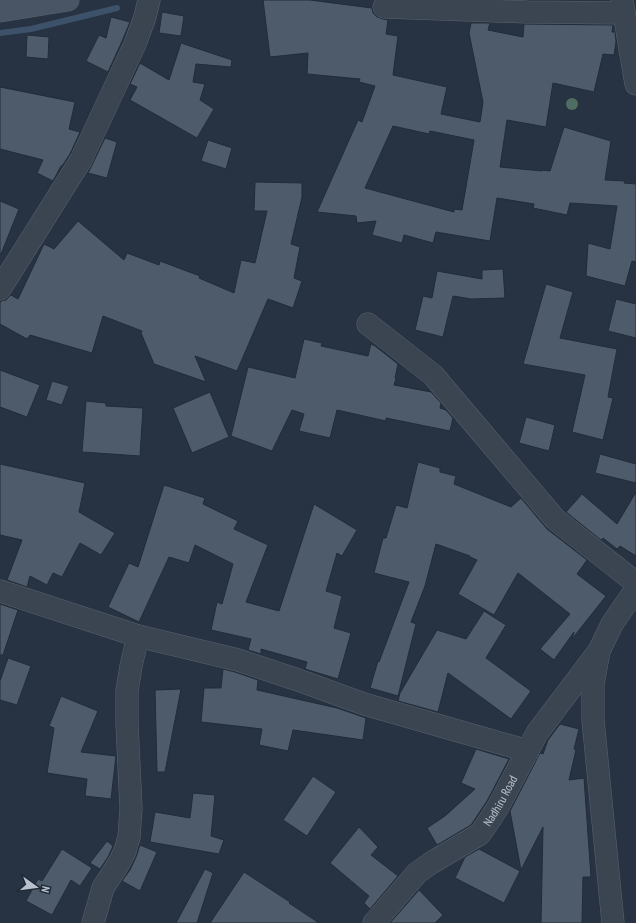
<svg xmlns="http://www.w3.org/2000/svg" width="636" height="923" font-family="'PT Sans Narrow',sans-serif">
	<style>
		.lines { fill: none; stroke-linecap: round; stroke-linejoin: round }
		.stream { stroke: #3d526a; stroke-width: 6 }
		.building { fill: #4d5b6a; stroke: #222c39; fill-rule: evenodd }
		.street-casing { stroke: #59636f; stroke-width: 23 }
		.secondary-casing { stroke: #59636f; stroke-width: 23 }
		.street { stroke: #3b4551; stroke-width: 22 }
		.secondary { stroke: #495464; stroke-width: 22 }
		.tree { fill: #4f6d60 }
		.labels { text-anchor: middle; stroke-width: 3; stroke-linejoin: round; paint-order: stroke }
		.street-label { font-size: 12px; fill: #b8c0cb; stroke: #202a37 }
	</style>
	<rect width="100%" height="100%" fill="#273342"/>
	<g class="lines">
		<polyline class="stream" points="0,33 31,29 117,8"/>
	</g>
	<g class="building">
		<path d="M263,0H310L372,8L373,13L377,17L383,19L388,20L386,34L398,36L393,75L447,87L441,114L480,122L483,102L469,33L471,23H490L488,30L523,37L524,24L613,25L612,32H615L616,42L614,55L603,54L594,92L553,83L546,127L507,120L500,167L542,171V170L550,171L564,127L611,141L605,180L625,181L624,183L636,184V262L632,261L625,286L586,276L588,243L610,249L617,206L570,203L567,215L533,208L534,204L497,198L490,241L436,232L433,243L404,235L402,243L372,235L376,221L357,223L356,216L317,212L358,120L362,122L375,86L359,82L360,79L307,74L308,53L270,57ZM393,126L429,134L430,131L474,140L462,210L454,209V212L365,188Z"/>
		<polygon points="162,12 184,16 181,36 159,33"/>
		<polygon points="111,17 130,22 123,39 108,72 86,61 99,35 106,38"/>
		<polygon points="27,35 49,37 48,59 26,57"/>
		<polygon points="181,43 232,60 231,67 196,64 193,82 205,84 200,100 214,109 197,138 130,100 137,87 130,84 140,63 169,80"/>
		<polygon points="0,87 75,102 69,129 80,132 70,154 62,166 61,166 53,181 37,173 43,160 0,149"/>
		<polygon points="105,138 117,142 107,178 88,173 92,165"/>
		<polygon points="208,140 232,148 226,169 201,161"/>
		<polygon points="255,182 302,183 302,197 291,244 300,247 294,278 302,281 293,308 268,299 237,371 195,356 206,382 154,364 141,333 142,331 103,316 92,353 30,335 27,339 0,324 0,303 1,301 6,300 11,295 18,299 44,244 54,249 78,221 124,260 127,253 159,265 160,261 200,276 199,278 234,293 241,260 255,263 267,211 254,211"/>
		<polygon points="0,201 19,209 1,254 0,254"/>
		<polygon points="503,269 505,298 471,299 453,296 443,337 415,330 423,296 432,298 437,271 482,279 482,270"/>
		<polygon points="546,284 573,292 560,338 617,349 608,397 613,398 603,440 572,432 585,375 523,364"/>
		<polygon points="616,299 636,304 636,338 608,331"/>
		<polygon points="304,339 322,343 321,346 368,356 371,344 375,346 398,364 395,378 396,379 394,385 431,392 441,403 440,408 446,410 453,418 450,431 386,418 386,421 337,410 330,438 299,431 304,414 292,410 272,451 231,436 248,367 295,378"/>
		<polygon points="0,370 40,385 27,417 0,407"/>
		<polygon points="52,381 69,386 62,405 46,400"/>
		<polygon points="210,392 229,437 192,453 173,408"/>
		<polygon points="86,401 106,403 106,406 143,408 140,456 82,452"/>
		<polygon points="526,417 555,425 549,451 519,443"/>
		<polygon points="600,454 636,464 636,483 595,473"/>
		<polygon points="418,462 440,468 440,472 456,476 454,484 511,507 521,498 547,529 587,560 577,574 606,596 572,639 574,632 554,660 540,649 570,614 518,573 494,615 458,594 477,560 470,557 470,556 436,544 425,586 411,622 416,624 398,696 370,688 378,661 379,662 409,582 374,573 383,538 386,538 396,505 407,508"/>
		<polygon points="0,464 85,483 79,512 115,533 101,555 80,543 62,577 53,573 47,585 30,576 27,587 7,580 22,540 0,535"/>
		<polygon points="164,485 205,498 203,504 238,521 234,529 268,545 246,602 279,611 314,504 357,530 342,556 337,553 326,591 342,596 334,628 351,633 338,679 305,669 307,662 261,649 261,654 248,650 251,639 211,630 217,602 222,604 233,564 195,545 189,563 169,557 139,622 108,607 129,563 138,567"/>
		<polygon points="636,492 636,556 620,546 617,549 603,538 601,540 566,512 582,494 617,524"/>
		<polygon points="0,604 18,610 3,655 0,655"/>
		<polygon points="484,611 506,625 486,658 531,691 511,719 448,673 438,712 398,701 400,693 437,630 466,639"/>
		<polygon points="8,658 31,666 17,705 0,700 0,681"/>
		<polygon points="223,669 235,672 258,680 257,690 337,708 366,718 363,740 293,730 288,751 259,745 262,729 201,722 204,688 221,688"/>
		<polygon points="181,689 165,772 157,772 155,690"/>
		<polygon points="61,696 98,711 81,752 116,756 111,799 85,796 87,779 47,773 54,728 49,726"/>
		<polygon points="560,724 579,729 574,749 576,750 569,780 584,778 591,877 583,877 582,923 541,923 543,827 521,870 510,811 540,753 543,754 548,740"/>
		<polygon points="476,749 509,759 487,801 471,825 437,845 427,828 445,816 475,789 461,783"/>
		<polygon points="313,776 336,792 307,836 283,820"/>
		<polygon points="193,793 215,795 211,836 224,840 219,854 150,842 155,812 190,818"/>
		<polygon points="359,827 378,847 371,855 398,876 370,909 364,903 369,896 330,863"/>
		<polygon points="107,841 113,846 108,857 100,869 90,863"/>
		<polygon points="140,845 157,852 140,891 122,881 130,870 136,857"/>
		<polygon points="62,849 92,868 80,886 71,880 52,915 26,901 38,879 42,881"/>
		<polygon points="479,849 520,871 504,903 455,878 465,857"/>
		<polygon points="205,869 213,873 197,923 176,923"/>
		<polygon points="244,872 290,902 289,903 319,923 210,923"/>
		<polygon points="419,890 443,915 435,923 390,923"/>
	</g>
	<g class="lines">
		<defs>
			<g id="street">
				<polyline points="622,0 630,49 636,84"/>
				<polyline points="384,7 527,12 624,13"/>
				<polyline points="0,289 81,160 135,44 145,17 149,0"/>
				<polyline points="368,324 433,375 555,519 636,583"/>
				<polyline points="0,591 138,636 238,660 298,680 364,704 528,751"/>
				<polyline points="93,923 103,888 119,863 125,851 129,837 131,808 127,724 127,691 131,666 138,636"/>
				<path id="s1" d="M374,923L417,873L431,863L480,834L487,824L498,807L537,733L599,651"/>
				<polyline points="613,923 593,720 593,684 599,651 612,624 636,589"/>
			</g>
			<polyline id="secondary" points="0,11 68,0"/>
		</defs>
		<use href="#street" class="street-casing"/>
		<use href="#secondary" class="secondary-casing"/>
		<use href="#street" class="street"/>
		<use href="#secondary" class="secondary"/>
	</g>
	<circle class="tree" cx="572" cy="104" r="6"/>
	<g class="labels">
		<g class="street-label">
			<text dy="4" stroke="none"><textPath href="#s1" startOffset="179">Nadhiru Road</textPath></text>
		</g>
	</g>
	<g transform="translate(36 887) rotate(104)" stroke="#202a37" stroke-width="3" paint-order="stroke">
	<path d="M0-3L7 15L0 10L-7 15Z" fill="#b8c0cb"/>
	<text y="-6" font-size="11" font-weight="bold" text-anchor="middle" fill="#b8c0cb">N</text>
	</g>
</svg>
